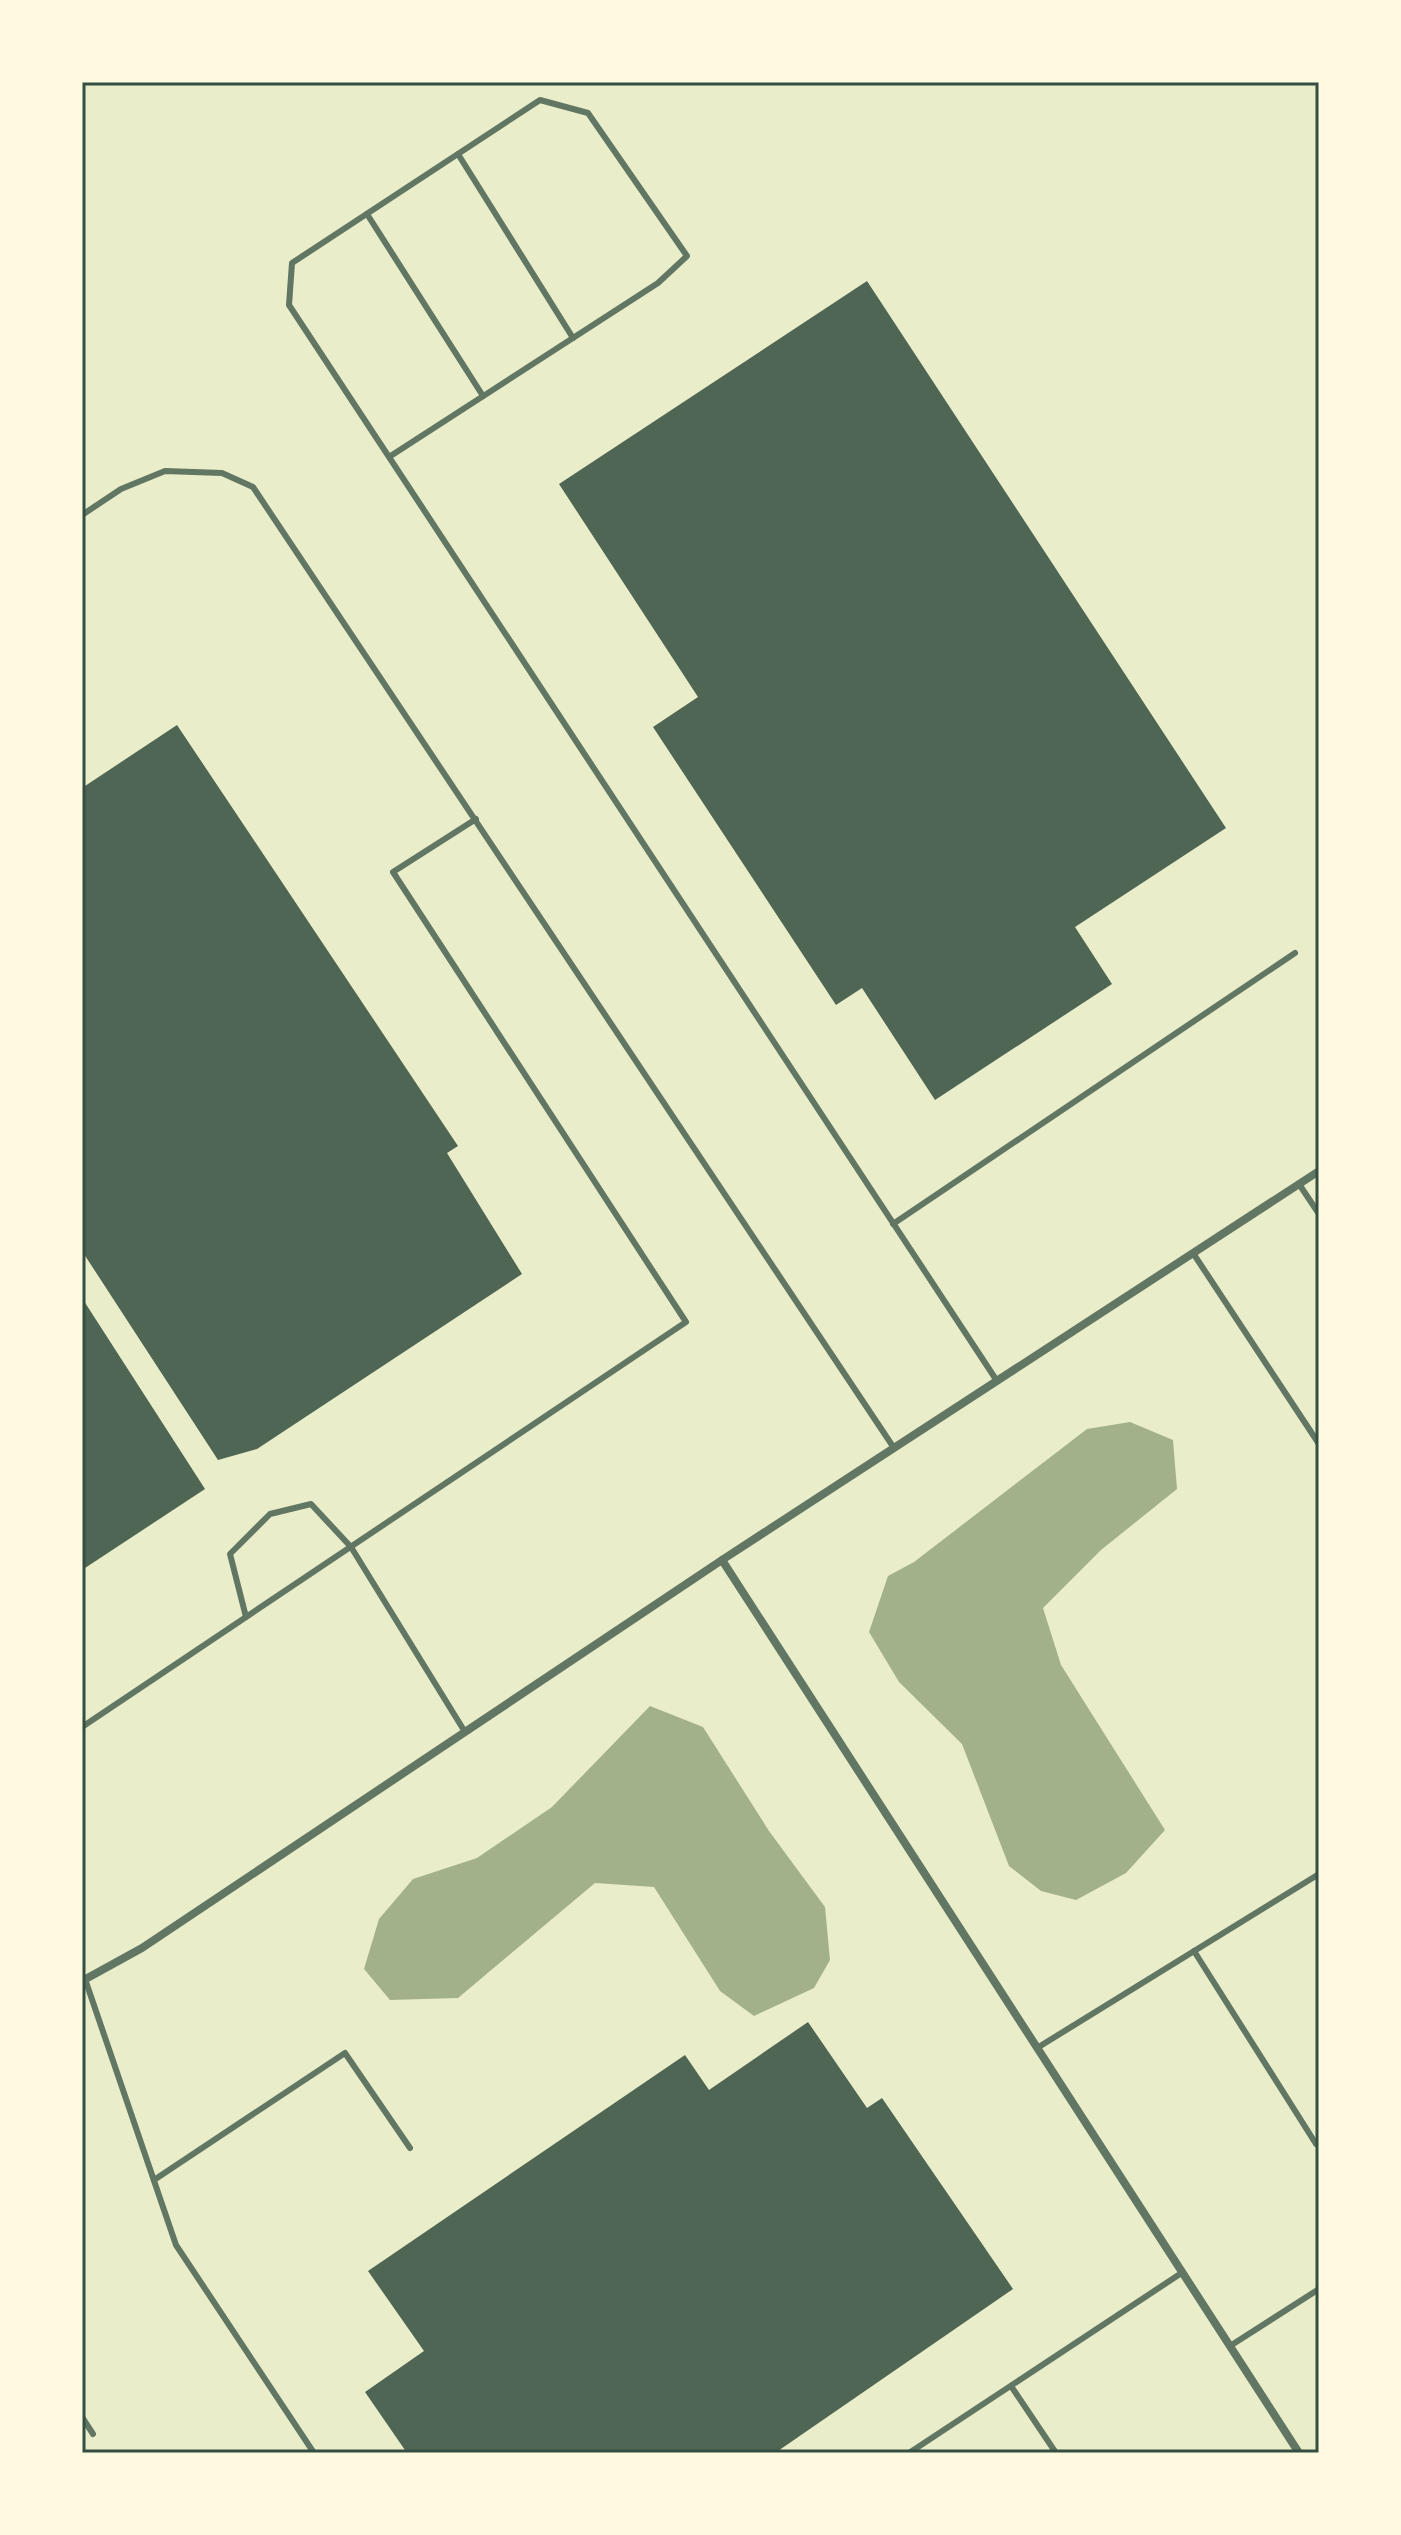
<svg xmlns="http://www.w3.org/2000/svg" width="1401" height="2535" font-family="Mulish,sans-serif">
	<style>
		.water { fill: #a3b18a }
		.building { fill: #4f6655 }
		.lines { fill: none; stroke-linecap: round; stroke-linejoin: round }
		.service { stroke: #617663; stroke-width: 6 }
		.minor { stroke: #617663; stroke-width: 8 }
		.neatline { fill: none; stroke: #344e41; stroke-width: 3 }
	</style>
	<rect width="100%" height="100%" fill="#e9edc9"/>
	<g class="water">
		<polygon points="1130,1422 1173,1440 1177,1489 1101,1550 1043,1608 1061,1665 1165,1830 1126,1873 1076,1900 1041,1891 1009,1866 962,1744 899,1682 869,1632 888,1576 914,1562 1087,1429"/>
		<polygon points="650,1706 703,1727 769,1831 825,1907 830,1960 814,1988 754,2016 720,1991 654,1887 595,1883 458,1998 390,2000 364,1969 379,1919 413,1879 477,1858 552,1807"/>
	</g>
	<g class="building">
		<polygon points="867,281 1226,828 1075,927 1112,984 935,1100 862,988 836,1005 653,727 698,697 559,484"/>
		<polygon points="177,725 458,1146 447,1153 522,1274 257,1449 218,1460 82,1251 82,788"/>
		<polygon points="82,1298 205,1489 82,1570"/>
		<polygon points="808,2022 867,2108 882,2098 1013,2289 775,2453 407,2453 365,2392 424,2351 368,2271 685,2055 709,2090"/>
	</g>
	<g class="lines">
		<g class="service">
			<polyline points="458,154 573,338"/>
			<polyline points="367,214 483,396"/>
			<polyline points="389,457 658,283 687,256 588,113 540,100 292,263 289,305 997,1381"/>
			<polyline points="82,515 121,489 165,471 222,473 253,487 894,1448"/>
			<polyline points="1299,1184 1319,1214"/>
			<polyline points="893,1224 1295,953"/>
			<polyline points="1193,1253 1319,1444"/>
			<polyline points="246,1617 230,1554 270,1514 311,1504 351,1547 465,1732"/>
			<polyline points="82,1727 686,1322 393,872 476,819"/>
			<polyline points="1194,1951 1316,2144 1319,2142"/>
			<polyline points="85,1979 176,2245 314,2453"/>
			<polyline points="1037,2048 1319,1874"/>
			<polyline points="154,2180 345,2053 410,2148"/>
			<polyline points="1230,2346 1319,2289"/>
			<polyline points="1011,2386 1056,2453"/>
			<polyline points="82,2417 93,2434"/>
			<polyline points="909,2453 1183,2272"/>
		</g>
		<g class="minor">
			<polyline points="722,1560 1299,2453"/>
			<polyline points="82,1981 142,1948 722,1560 1319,1171"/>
		</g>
	</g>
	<rect width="1401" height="2535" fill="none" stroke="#fefae0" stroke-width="168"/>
	<rect x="84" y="84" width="1233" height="2367" class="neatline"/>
</svg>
